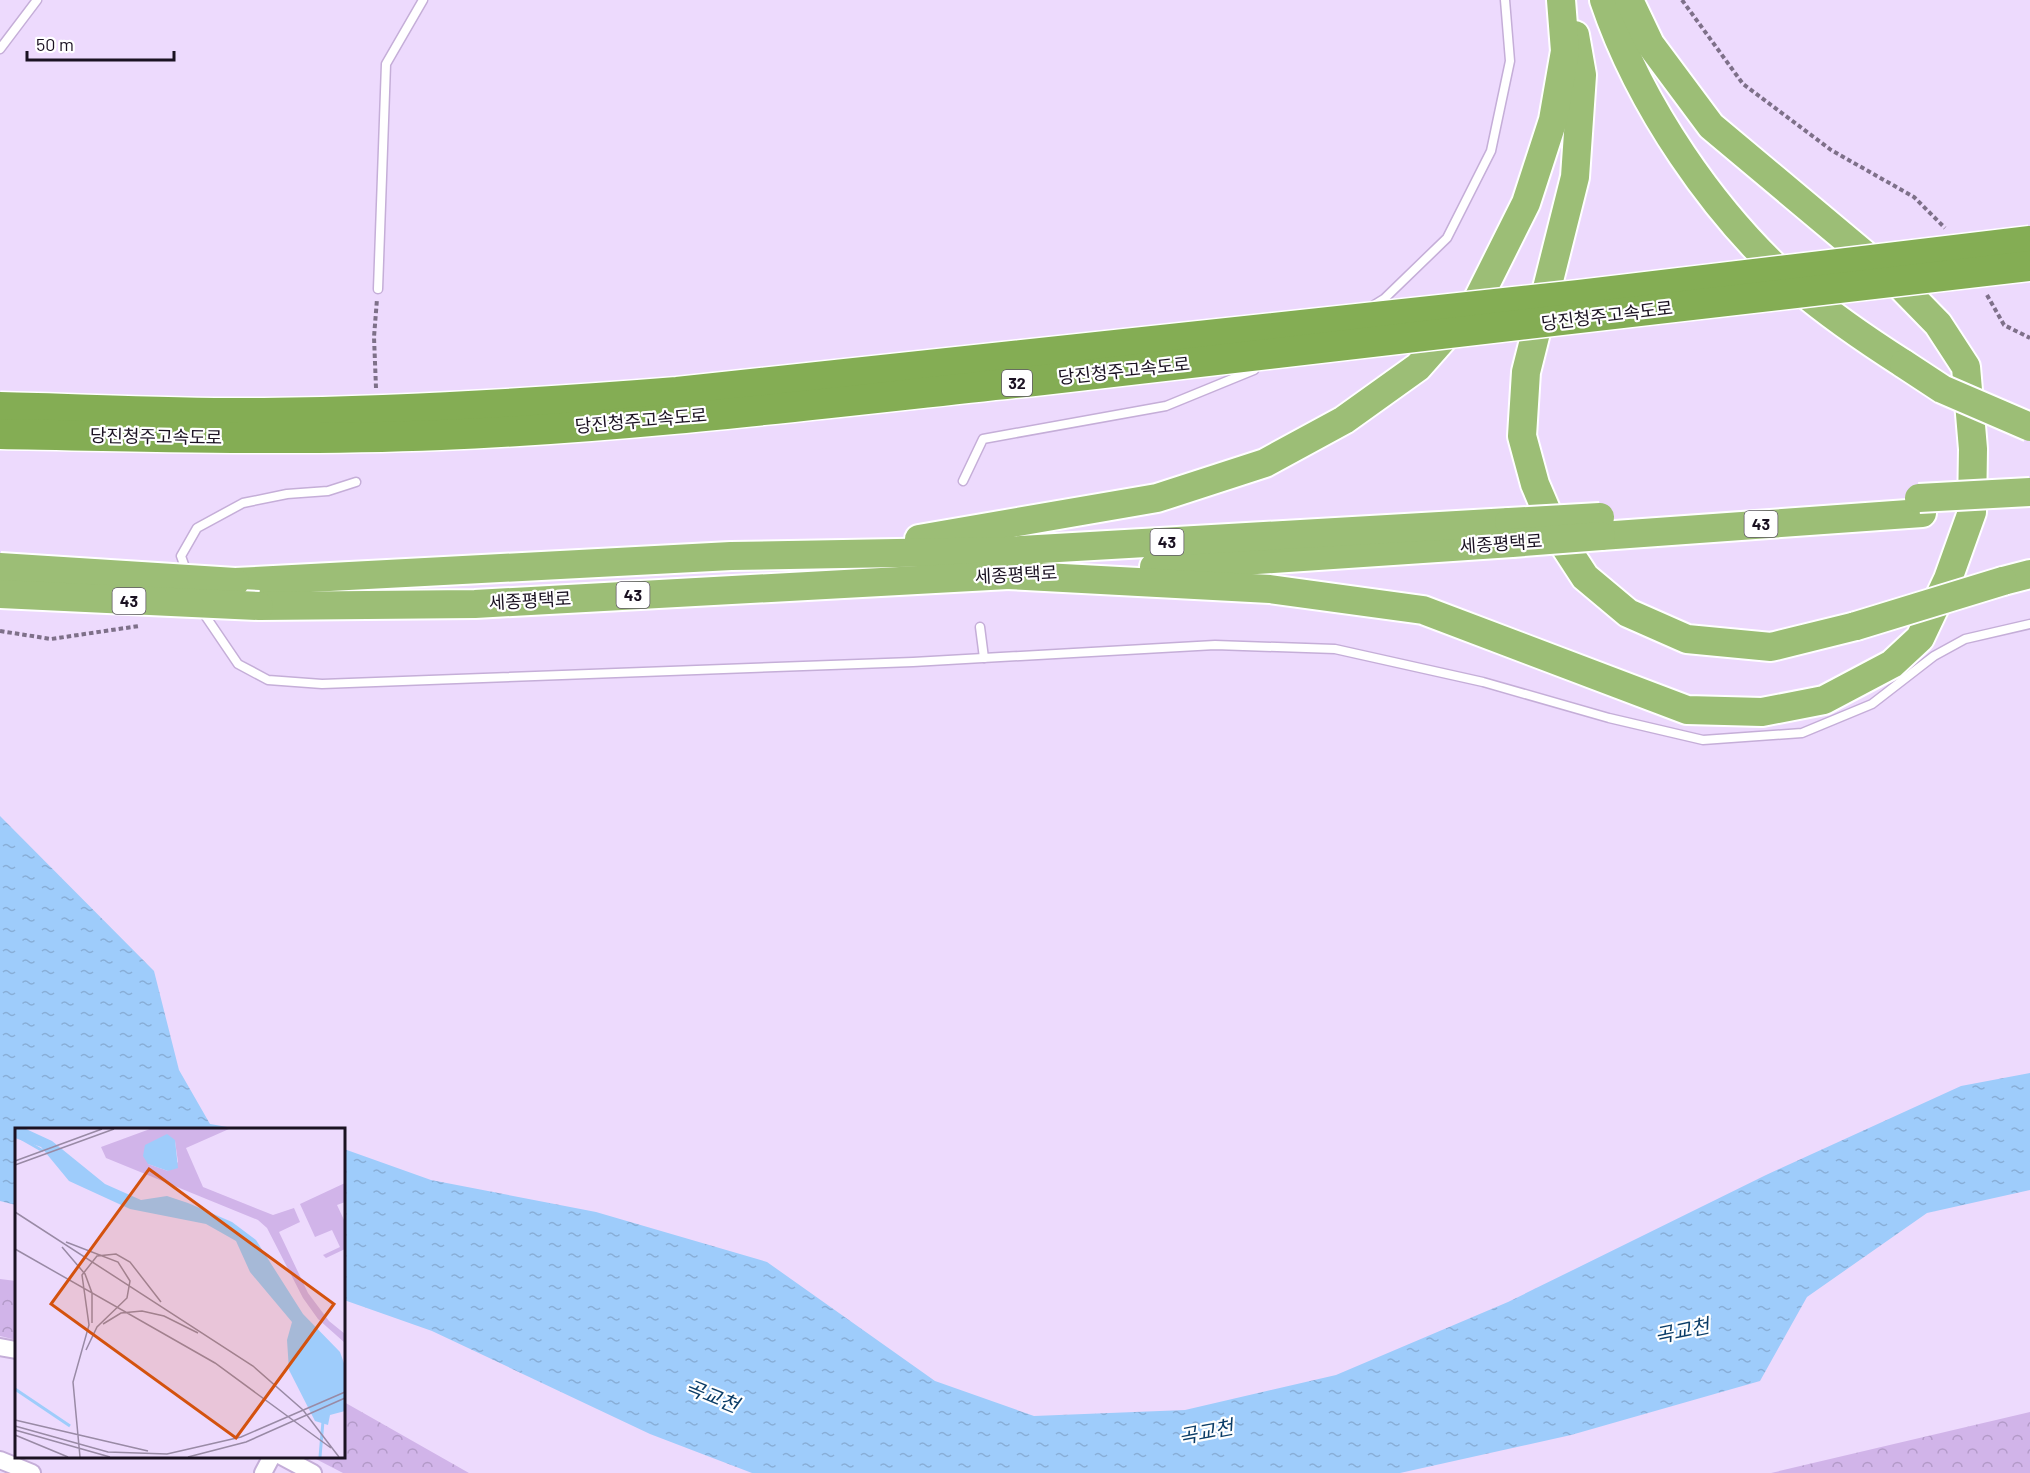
<svg xmlns="http://www.w3.org/2000/svg" width="2030" height="1473" font-family="Barlow,'Noto Sans KR',sans-serif">
	<style>
		.park { fill: url(#park-crowns) }
		.water { fill: url(#water-ripples) }
		.lines { fill: none; stroke-linecap: round; stroke-linejoin: round }
		.service-casing { stroke: #c5aed8; stroke-width: 11 }
		.minor-casing { stroke: #c5aed8; stroke-width: 20 }
		.trunk-casing { stroke: #fff; stroke-width: 32 }
		.path { stroke: #7e7089; stroke-width: 4; stroke-dasharray: 4.5 3; stroke-linecap: butt }
		.service { stroke: #fff; stroke-width: 8 }
		.minor { stroke: #fff; stroke-width: 16 }
		.trunk { stroke: #9cbe76; stroke-width: 28 }
		.trunk-bridge-casing { stroke: #fff; stroke-width: 32; stroke-linecap: butt }
		.motorway-bridge-casing { stroke: #fff; stroke-width: 33; stroke-linecap: butt }
		.trunk-bridge { stroke: #9cbe76; stroke-width: 28 }
		.motorway-bridge { stroke: #84ad54; stroke-width: 30 }
		.labels { text-anchor: middle; stroke-width: 4.5; stroke-linejoin: round; paint-order: stroke }
		.shield { fill: #fff; stroke: #5f5964; stroke-width: 1.5 }
		.shield-label { font-size: 16px; font-weight: bold; fill: #1b1222 }
		.street-label { font-size: 18px; fill: #1b1222; stroke: #fff }
		.water-label { font-size: 20px; font-style: italic; fill: #0b3d68; stroke: #fff }
		.inset-river { fill: none; stroke: #9eccfb; stroke-width: 3 }
		.inset-road { fill: none; stroke: #998aa5; stroke-width: 1.5 }
		.view { fill: #d4520e; fill-opacity: 0.15; stroke: #d4520e; stroke-width: 3 }
		.inset-edge { fill: none; stroke: #1b1222; stroke-width: 3 }
	</style>
	<defs>
		<pattern id="park-crowns" width="20" height="18" patternUnits="userSpaceOnUse" patternTransform="scale(1.5)"><rect width="20" height="18" fill="#d1b4e9"/><path d="M2 6a3 3 0 1 1 6 0M12 15a3 3 0 1 1 6 0" fill="none" stroke="#b39ac8"/></pattern>
		<pattern id="water-ripples" width="26" height="14" patternUnits="userSpaceOnUse" patternTransform="scale(1.5)"><rect width="26" height="14" fill="#9eccfb"/><path d="M2 4q2-2 4 0t4 0M15 11q2-2 4 0t4 0" fill="none" stroke="#88aed7"/></pattern>
	</defs>
	<rect width="100%" height="100%" fill="#eddafd"/>
	<g class="park">
		<polygon points="0,1279 16,1281 16,1340 0,1336"/>
		<polygon points="344,1402 469,1473 343,1473 312,1457 344,1456"/>
		<polygon points="2030,1412 2030,1473 1771,1473"/>
	</g>
	<g class="water">
		<polygon points="0,816 154,971 179,1070 210,1124 239,1129 16,1130 16,1205 0,1201"/>
		<polygon points="2030,1073 2030,1190 1927,1213 1807,1297 1760,1381 1571,1435 1400,1473 752,1473 650,1434 432,1331 344,1300 344,1149 431,1180 596,1212 767,1262 935,1381 1034,1416 1185,1410 1336,1375 1508,1302 1766,1175 1961,1086"/>
	</g>
	<g class="lines">
		<defs>
			<g id="service">
				<polyline points="0,49 37,0"/>
				<polyline points="378,289 386,64 423,0"/>
				<polyline points="1371,307 1384,299 1447,238 1491,151 1510,61 1505,0"/>
				<polyline points="963,481 983,439 1166,406 1254,370"/>
				<polyline points="187,573 181,556 197,528 243,503 287,494 328,491 356,482"/>
				<polyline points="200,608 238,664 268,680 322,684 913,662 1215,645 1335,649 1483,682 1609,718 1703,740 1802,733 1872,704 1934,656 1965,639 2030,624"/>
				<polyline points="980,627 984,658"/>
			</g>
			<g id="minor">
				<polyline points="0,1347 16,1350"/>
				<polyline points="281,1456 313,1473"/>
				<polyline points="0,1460 32,1473"/>
				<polyline points="263,1473 272,1456"/>
			</g>
			<g id="trunk">
				<path d="M1604,0C1639,104 1714,215 1797,287C1830,315 1868,341 1904,364"/>
				<polyline points="1575,35 1582,75 1575,177 1526,372 1522,436 1535,484 1555,531 1585,577 1628,613 1687,639 1771,647 1856,626"/>
				<polyline points="1601,536 1922,513"/>
				<polyline points="919,539 1157,498 1265,463 1344,420 1418,367 1478,299 1526,203 1553,120 1565,51 1561,0"/>
				<polyline points="1154,567 1512,543"/>
				<polyline points="1007,575 1270,589 1423,610 1687,710 1762,712 1824,700 1892,664 1920,638 1948,579 1972,512 1973,449 1966,367 1938,324 1896,281 1711,126 1650,44 1629,0"/>
				<polyline points="2003,581 2030,574"/>
				<polyline points="235,582 731,556 1005,551 1509,522"/>
				<polyline points="259,606 475,604 1027,574"/>
			</g>
		</defs>
		<use href="#service" class="service-casing"/>
		<use href="#minor" class="minor-casing"/>
		<use href="#trunk" class="trunk-casing"/>
		<g class="path">
			<polyline points="1682,0 1743,84 1831,150 1914,197 1945,228"/>
			<polyline points="1987,295 2004,325 2030,338"/>
			<polyline points="376,388 374,337 377,299"/>
			<polyline points="0,631 51,639 139,626"/>
		</g>
		<use href="#service" class="service"/>
		<use href="#minor" class="minor"/>
		<use href="#trunk" class="trunk"/>
		<defs>
			<g id="trunk-bridge">
				<polyline points="1904,364 1942,389 2030,427"/>
				<polyline points="1919,498 2030,492"/>
				<polyline points="1509,522 1600,517"/>
				<polyline points="1512,543 1601,536"/>
				<polyline points="0,567 235,582"/>
				<polyline points="0,594 259,606"/>
				<polyline points="1856,626 2003,581"/>
			</g>
			<g id="motorway-bridge">
				<path d="M0,407C88,409 176,414 264,413C402,411 540,403 677,392L1579,295L2030,241"/>
				<path d="M0,434C147,437 294,441 441,435C642,427 842,401 1043,380C1372,345 1701,306 2030,266"/>
			</g>
		</defs>
		<use href="#trunk-bridge" class="trunk-bridge-casing"/>
		<use href="#motorway-bridge" class="motorway-bridge-casing"/>
		<use href="#trunk-bridge" class="trunk-bridge"/>
		<use href="#motorway-bridge" class="motorway-bridge"/>
	</g>
	<g class="labels">
		<g class="shield">
			<rect x="1002" y="370" width="30" height="26" rx="4.5"/>
			<rect x="1744.5" y="511" width="33" height="26" rx="4.5"/>
			<rect x="1150.5" y="529" width="33" height="26" rx="4.5"/>
			<rect x="616.5" y="582" width="33" height="26" rx="4.5"/>
			<rect x="112.5" y="588" width="33" height="26" rx="4.5"/>
		</g>
		<g class="shield-label">
			<text x="1017" y="389">32</text>
			<text x="1761" y="530">43</text>
			<text x="1167" y="548">43</text>
			<text x="633" y="601">43</text>
			<text x="129" y="607">43</text>
		</g>
		<g class="street-label">
			<text transform="translate(1607 316) rotate(-7)" y="6">당진청주고속도로</text>
			<text transform="translate(1124 371) rotate(-6)" y="6">당진청주고속도로</text>
			<text transform="translate(641 421) rotate(-5)" y="6">당진청주고속도로</text>
			<text transform="translate(156 437) rotate(1)" y="6">당진청주고속도로</text>
			<text transform="translate(1501 544) rotate(-4)" y="6">세종평택로</text>
			<text transform="translate(1016 575) rotate(-3)" y="6">세종평택로</text>
			<text transform="translate(530 601) rotate(-3)" y="6">세종평택로</text>
		</g>
		<g class="water-label">
			<text transform="translate(1682 1331) rotate(-12)" y="7">곡교천</text>
			<text transform="translate(712 1396) rotate(22)" y="7">곡교천</text>
			<text transform="translate(1206 1432) rotate(-11)" y="7">곡교천</text>
		</g>
	</g>
	<g transform="translate(15 1128)">
		<rect width="330" height="330" fill="#eddafd"/>
		<path d="M135,1H214L171,20L188,59L258,87L279,80L285,94L264,104L293,165L314,193L330,206V215L303,191L288,170L252,100L243,92L91,30L86,19ZM160,13L163,34L153,43L133,36ZM330,55V74L322,77L330,94V121L311,130L308,127L325,119L317,102L300,109L285,76Z" fill="#d1b4e9" fill-rule="evenodd"/>
		<path d="M0,1H11L37,13L90,56L126,72L152,68L173,75L217,94L241,112L288,186L325,224L330,238V283L315,287L313,297L300,293L274,242L272,212L277,194L235,144L221,113L191,96L115,81L54,53L26,19L0,10ZM152,6L160,12L163,40L153,43L133,36L128,28L130,17Z" fill="#9eccfb"/>
		<path class="inset-river" d="M0,7L28,23M0,261L55,298M305,329L308,293"/>
		<path class="inset-road" d="M0,33L87,1M0,37L99,1M0,84L238,238L288,282L324,329M51,114L103,134L115,153L112,170L82,199L71,222M47,119L70,146L77,165V195M0,121L200,235L316,320M88,196L106,185L127,183L149,188L183,205M0,292L133,323M0,298L93,324L152,326L226,309L330,264M0,302L95,329M0,307L53,329M65,329L58,254L74,197L67,147L82,128L101,126L115,134L146,174M173,329L231,314L330,270"/>
		<path class="view" d="M134,41L319,176L221,310L36,176Z"/>
		<rect width="330" height="330" class="inset-edge"/>
	</g>
	<path d="M27 51v9h147v-9" fill="none" stroke="#1b1222" stroke-width="3"/>
	<text x="36" y="51" font-size="18" fill="#1b1222" stroke="#ffffff" stroke-width="4.5" paint-order="stroke">50 m</text>
</svg>
